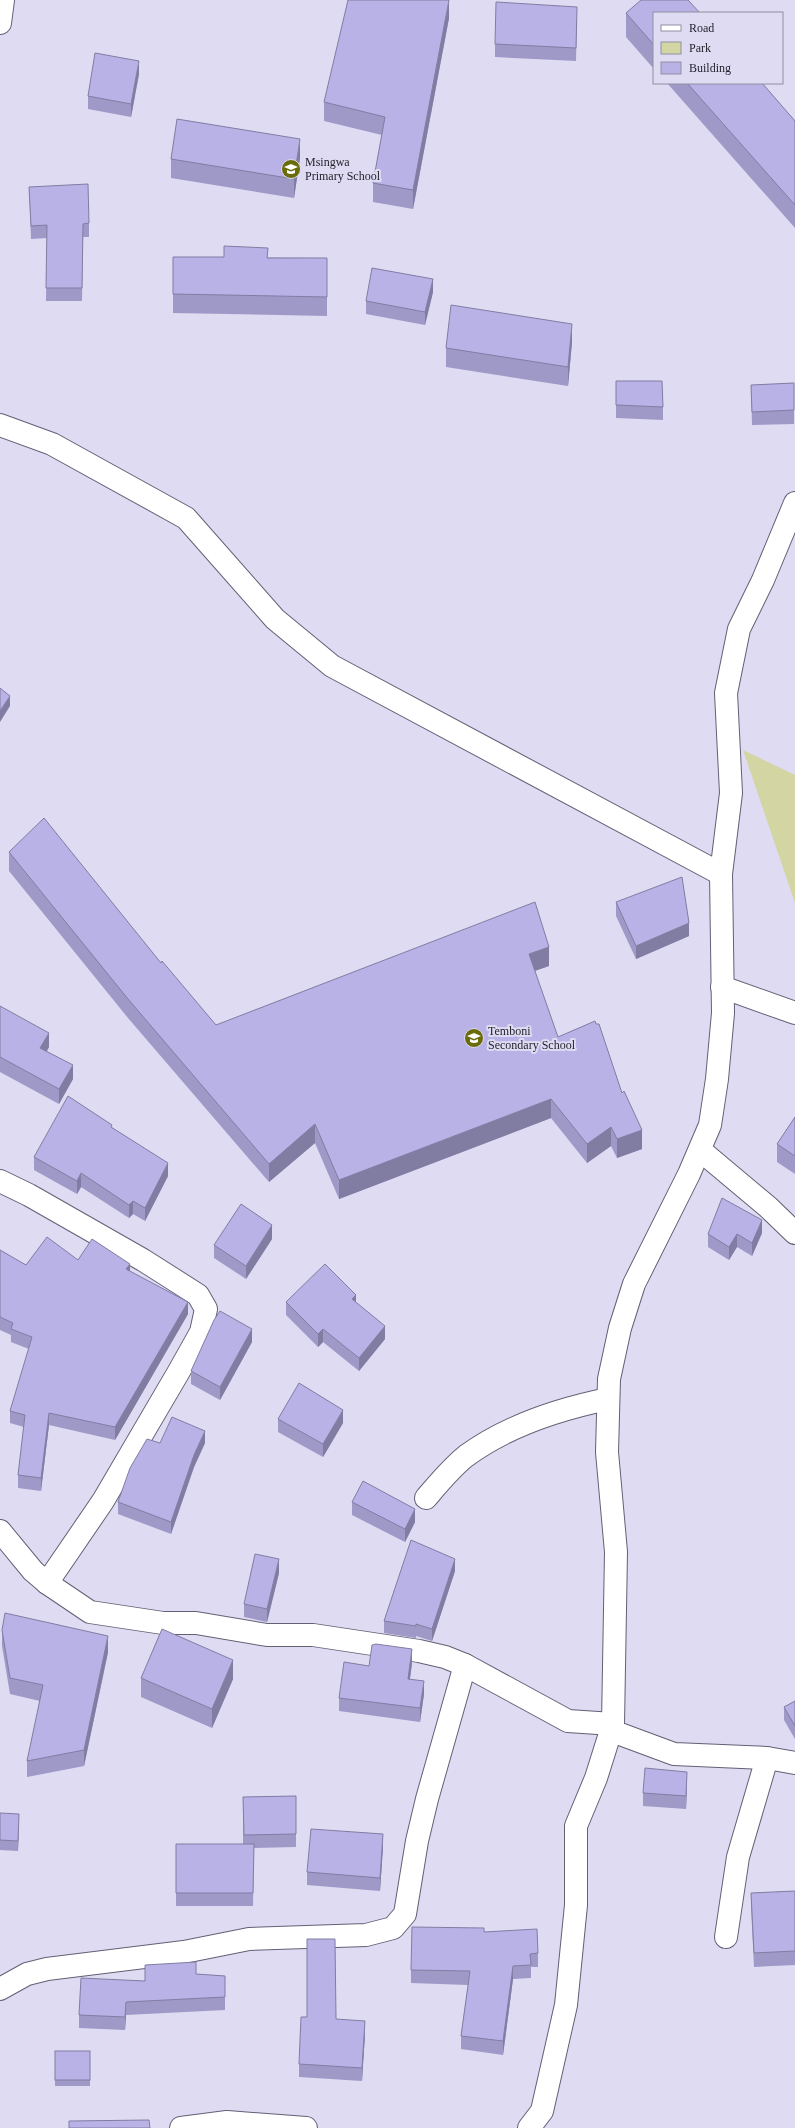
<svg xmlns="http://www.w3.org/2000/svg" width="795" height="2128" font-family="Georgia,serif">
	<style>
		.green { fill: #d3d6a2 }
		.lines { fill: none; stroke-linecap: round; stroke-linejoin: round }
		.street-casing { stroke: #636074; stroke-width: 24 }
		.street { stroke: #fff; stroke-width: 22 }
		.wall { fill: #9e99c7 }
		.shaded-wall { fill: #817da2 }
		.building { fill: #b8b2e7; stroke: #817da2 }
		.labels { text-anchor: middle; stroke-width: 4; stroke-linejoin: round; paint-order: stroke }
		.poi-label { font-size: 12px; fill: #201f28; stroke: #dedbf3; text-anchor: start }
	</style>
	<rect width="100%" height="100%" fill="#dedbf3"/>
	<polygon class="green" points="743,750 795,775 795,903"/>
	<g class="lines">
		<defs>
			<g id="street">
				<polyline points="0,23 3,0"/>
				<polyline points="0,425 52,444 186,518 275,619 332,666 721,874"/>
				<polyline points="722,987 795,1013"/>
				<polyline points="700,1150 768,1207 795,1233"/>
				<polyline points="0,1181 29,1195 143,1260 198,1295 206,1309 201,1332 178,1373 103,1501 47,1583"/>
				<path d="M426,1498C438,1484 451,1468 466,1456C507,1426 559,1409 608,1399"/>
				<polyline points="0,1531 33,1571 47,1583 90,1612 163,1623 196,1623 267,1635 313,1635 419,1651 445,1657 465,1665 568,1721 613,1724"/>
				<polyline points="612,1731 674,1754 767,1758 795,1763"/>
				<polyline points="726,1937 738,1857 767,1758"/>
				<polyline points="0,1989 27,1974 47,1969 184,1952 249,1939 366,1935 393,1928 405,1914 417,1841 427,1799 465,1665"/>
				<polyline points="181,2128 227,2122 306,2128"/>
				<polyline points="529,2128 542,2111 566,2005 576,1905 576,1826 596,1778 613,1724 616,1552 607,1452 609,1379 620,1328 634,1284 689,1174 710,1125 717,1079 723,1013 721,874 731,793 726,693 739,629 763,580 795,503"/>
			</g>
		</defs>
		<use href="#street" class="street-casing"/>
		<use href="#street" class="street"/>
	</g>
	<g class="wall">
		<polygon points="626,13 654,13 654,69 626,37"/>
		<polygon points="449,18 413,209 373,202 373,183 382,135 324,121 324,102"/>
		<polygon points="577,20 576,61 495,57 495,44"/>
		<polygon points="139,74 131,117 88,109 88,96"/>
		<polygon points="667,83 762,83 795,121 795,228"/>
		<polygon points="300,158 294,198 171,178 171,159"/>
		<polygon points="29,187 89,223 89,237 83,237 82,301 46,301 47,238 31,239"/>
		<polygon points="173,257 327,258 327,316 173,313"/>
		<polygon points="433,292 425,325 366,314 366,301"/>
		<polygon points="572,342 568,386 446,367 446,348"/>
		<polygon points="616,381 663,407 663,420 616,418"/>
		<polygon points="794,383 794,424 752,425 751,385"/>
		<polygon points="9,852 161,963 216,1025 549,966 534,971 558,1037 622,1093 642,1149 617,1158 611,1146 587,1163 551,1118 339,1199 315,1143 269,1182 128,1018 9,871"/>
		<polygon points="616,902 689,936 636,959 616,916"/>
		<polygon points="0,1006 49,1047 47,1051 73,1079 59,1104 0,1072"/>
		<polygon points="795,1117 795,1174 777,1162 777,1144"/>
		<polygon points="112,1128 168,1176 145,1221 133,1214 129,1218 81,1187 77,1194 34,1170 34,1157"/>
		<polygon points="762,1233 752,1256 737,1247 729,1260 708,1247 708,1234"/>
		<polygon points="272,1239 246,1279 214,1258 214,1245"/>
		<polygon points="0,1250 26,1265 78,1260 130,1271 188,1314 115,1440 49,1425 41,1491 18,1488 18,1475 24,1427 10,1423 10,1411 29,1349 11,1342 11,1335 0,1330"/>
		<polygon points="286,1302 356,1303 385,1339 359,1371 323,1342 318,1347 286,1315"/>
		<polygon points="252,1342 220,1400 191,1384 191,1371"/>
		<polygon points="278,1419 343,1423 323,1457 278,1432"/>
		<polygon points="160,1443 205,1443 194,1467 171,1534 118,1514 118,1502"/>
		<polygon points="352,1502 415,1522 405,1542 352,1515"/>
		<polygon points="455,1571 432,1641 416,1636 416,1638 384,1633 384,1621"/>
		<polygon points="279,1573 267,1622 244,1617 244,1604"/>
		<polygon points="2,1630 108,1652 84,1766 27,1777 27,1761 40,1701 10,1694 2,1646"/>
		<polygon points="412,1663 410,1679 424,1694 420,1722 339,1711 339,1698 369,1666"/>
		<polygon points="141,1678 233,1679 212,1728 141,1697"/>
		<polygon points="795,1701 795,1739 784,1720 784,1707"/>
		<polygon points="687,1785 686,1809 643,1806 643,1793"/>
		<polygon points="296,1796 296,1847 254,1848 253,1906 176,1906 176,1844 243,1844 243,1797"/>
		<polygon points="0,1813 19,1824 18,1851 0,1850"/>
		<polygon points="383,1847 380,1891 307,1885 307,1872"/>
		<polygon points="795,1891 795,1965 754,1967 751,1906 751,1893"/>
		<polygon points="484,1932 538,1953 538,1967 531,1967 531,1978 513,1979 503,2055 461,2049 461,2036 468,1985 411,1983 411,1970"/>
		<polygon points="145,1965 196,1974 225,1976 225,2010 126,2015 125,2030 79,2028 79,2015 145,1981"/>
		<polygon points="336,2019 365,2034 362,2081 299,2077 299,2064"/>
		<rect x="55" y="2051" width="35" height="35"/>
	</g>
	<g class="shaded-wall">
		<polygon points="449,0 449,18 413,209 413,190"/>
		<polygon points="139,61 139,74 131,117 131,104"/>
		<polygon points="300,139 300,158 294,198 294,179"/>
		<polygon points="433,279 433,292 425,325 425,312"/>
		<polygon points="572,324 572,342 568,386 568,367"/>
		<polygon points="10,696 10,706 0,722 0,711"/>
		<polygon points="689,923 689,936 636,959 636,946"/>
		<polygon points="549,947 549,966 529,973 529,954"/>
		<polygon points="49,1033 49,1047 40,1062 40,1048"/>
		<polygon points="73,1065 73,1079 59,1104 59,1089"/>
		<polygon points="551,1099 551,1118 339,1199 339,1180"/>
		<polygon points="315,1124 315,1143 269,1182 269,1164"/>
		<polygon points="611,1127 611,1146 587,1163 587,1144"/>
		<polygon points="642,1130 642,1149 617,1158 617,1139"/>
		<polygon points="168,1163 168,1176 145,1221 145,1208"/>
		<polygon points="81,1173 81,1187 77,1194 77,1181"/>
		<polygon points="133,1201 133,1214 129,1218 129,1205"/>
		<polygon points="762,1220 762,1233 752,1256 752,1243"/>
		<polygon points="272,1225 272,1239 246,1279 246,1266"/>
		<polygon points="737,1234 737,1247 729,1260 729,1247"/>
		<polygon points="130,1264 130,1277 126,1269"/>
		<polygon points="356,1295 356,1308 352,1299"/>
		<polygon points="188,1302 188,1314 115,1440 115,1427"/>
		<polygon points="385,1326 385,1339 359,1371 359,1358"/>
		<polygon points="252,1329 252,1342 220,1400 220,1387"/>
		<polygon points="323,1329 323,1342 318,1347 318,1334"/>
		<polygon points="343,1410 343,1423 323,1457 323,1444"/>
		<polygon points="49,1413 49,1425 41,1491 41,1478"/>
		<polygon points="205,1431 205,1443 194,1467 171,1534 171,1522 194,1455"/>
		<polygon points="415,1509 415,1522 405,1542 405,1529"/>
		<polygon points="279,1559 279,1573 267,1622 267,1609"/>
		<polygon points="455,1559 455,1571 432,1641 432,1629"/>
		<polygon points="108,1636 108,1652 84,1766 84,1750"/>
		<polygon points="412,1649 412,1663 408,1692 408,1679"/>
		<polygon points="233,1660 233,1679 212,1728 212,1709"/>
		<polygon points="424,1681 424,1694 420,1722 420,1708"/>
		<polygon points="687,1772 687,1785 686,1809 686,1796"/>
		<polygon points="19,1814 19,1824 18,1851 18,1841"/>
		<polygon points="383,1834 383,1847 380,1891 380,1878"/>
		<polygon points="513,1966 513,1979 503,2055 503,2041"/>
		<polygon points="126,2002 126,2015 125,2030 125,2017"/>
		<polygon points="365,2021 365,2034 362,2081 362,2068"/>
	</g>
	<g class="building">
		<polygon points="348,0 449,0 413,190 373,183 385,117 324,102"/>
		<polygon points="641,0 688,0 700,13 654,13 654,45 626,13"/>
		<polygon points="496,2 577,7 576,48 495,44"/>
		<polygon points="95,53 139,61 131,104 88,96"/>
		<polygon points="687,83 762,83 795,121 795,205"/>
		<polygon points="177,119 300,139 294,179 171,159"/>
		<polygon points="88,184 89,223 83,224 82,288 46,288 47,225 31,226 29,187"/>
		<polygon points="224,246 268,248 267,258 327,258 327,297 173,294 173,257 224,257"/>
		<polygon points="372,268 433,279 425,312 366,301"/>
		<polygon points="451,305 572,324 568,367 446,348"/>
		<polygon points="616,381 662,381 663,407 616,405"/>
		<polygon points="794,383 794,410 752,412 751,385"/>
		<polygon points="0,688 10,696 0,711"/>
		<polygon points="44,818 161,963 162,961 216,1025 535,902 549,947 529,954 558,1037 595,1021 596,1024 599,1024 622,1093 624,1091 642,1130 617,1139 611,1127 587,1144 551,1099 339,1180 315,1124 269,1164 128,999 9,852"/>
		<polygon points="682,877 689,923 636,946 616,902"/>
		<polygon points="0,1006 49,1033 40,1048 73,1065 59,1089 0,1057"/>
		<polygon points="68,1096 112,1125 111,1127 168,1163 145,1208 133,1201 129,1205 81,1173 77,1181 34,1157"/>
		<polygon points="795,1117 795,1156 777,1144"/>
		<polygon points="722,1198 762,1220 752,1243 737,1234 729,1247 708,1234"/>
		<polygon points="241,1204 272,1225 246,1266 214,1245"/>
		<polygon points="47,1237 78,1260 92,1239 130,1264 126,1269 188,1302 115,1427 49,1413 41,1478 18,1475 25,1415 10,1411 32,1337 11,1329 13,1323 0,1317 0,1250 26,1265"/>
		<polygon points="325,1264 356,1295 352,1299 385,1326 359,1358 323,1329 318,1334 286,1302"/>
		<polygon points="220,1311 252,1329 220,1387 191,1371 214,1320"/>
		<polygon points="299,1383 343,1410 323,1444 278,1419"/>
		<polygon points="172,1417 205,1431 194,1455 171,1522 118,1502 130,1468 147,1439 160,1443"/>
		<polygon points="363,1481 415,1509 405,1529 352,1502"/>
		<polygon points="411,1540 455,1559 432,1629 416,1624 416,1626 384,1621"/>
		<polygon points="255,1554 279,1559 267,1609 244,1604"/>
		<polygon points="5,1613 108,1636 84,1750 27,1761 43,1685 10,1678 2,1630"/>
		<polygon points="162,1629 233,1660 212,1709 141,1678"/>
		<polygon points="376,1644 412,1649 408,1679 424,1681 420,1708 339,1698 344,1662 369,1666 372,1645"/>
		<polygon points="795,1701 795,1726 784,1707"/>
		<polygon points="645,1768 687,1772 686,1796 643,1793"/>
		<polygon points="296,1796 296,1834 244,1835 243,1797"/>
		<polygon points="0,1813 19,1814 18,1841 0,1840"/>
		<polygon points="311,1829 383,1834 380,1878 307,1872"/>
		<polygon points="176,1844 254,1844 253,1893 176,1893"/>
		<polygon points="795,1891 795,1951 754,1953 751,1893"/>
		<polygon points="412,1927 484,1928 484,1932 537,1929 538,1953 530,1954 531,1965 513,1966 503,2041 461,2036 470,1971 411,1970"/>
		<polygon points="307,1939 335,1939 336,2019 365,2021 362,2068 299,2064 301,2017 307,2017"/>
		<polygon points="196,1962 196,1974 225,1976 225,1997 126,2002 125,2017 79,2015 81,1978 145,1981 145,1965"/>
		<rect x="55" y="2051" width="35" height="29"/>
		<polygon points="149,2120 150,2128 69,2128 69,2121"/>
	</g>
	<defs>
		<symbol id="school-disc" viewBox="-11 -11 22 22"><circle r="9.5" fill="#6a6b09" stroke="#dedbf3"/><path d="M0-5L7-2L0 1L-7-2ZM-4 1L0 2.5L4 1V4Q0 6-4 4Z" fill="#fff"/></symbol>
	</defs>
	<g fill-rule="evenodd">
		<use href="#school-disc" x="280" y="158" width="22" height="22"/>
		<use href="#school-disc" x="463" y="1027" width="22" height="22"/>
	</g>
	<g class="labels">
		<g class="poi-label">
			<text x="305" y="166">Msingwa<tspan x="305" dy="14">Primary School</tspan></text>
			<text x="488" y="1035">Temboni<tspan x="488" dy="14">Secondary School</tspan></text>
		</g>
	</g>
	<rect x="653" y="12" width="130" height="72" fill="#dedbf3" stroke="#9290a2"/>
	<rect x="661" y="25" width="20" height="6" fill="#ffffff" stroke="#9290a2"/>
	<text x="689" y="32" font-size="12" fill="#201f28">Road</text>
	<rect x="661" y="42" width="20" height="12" fill="#d3d6a2" stroke="#9290a2"/>
	<text x="689" y="52" font-size="12" fill="#201f28">Park</text>
	<rect x="661" y="62" width="20" height="12" fill="#b8b2e7" stroke="#9290a2"/>
	<text x="689" y="72" font-size="12" fill="#201f28">Building</text>
</svg>
